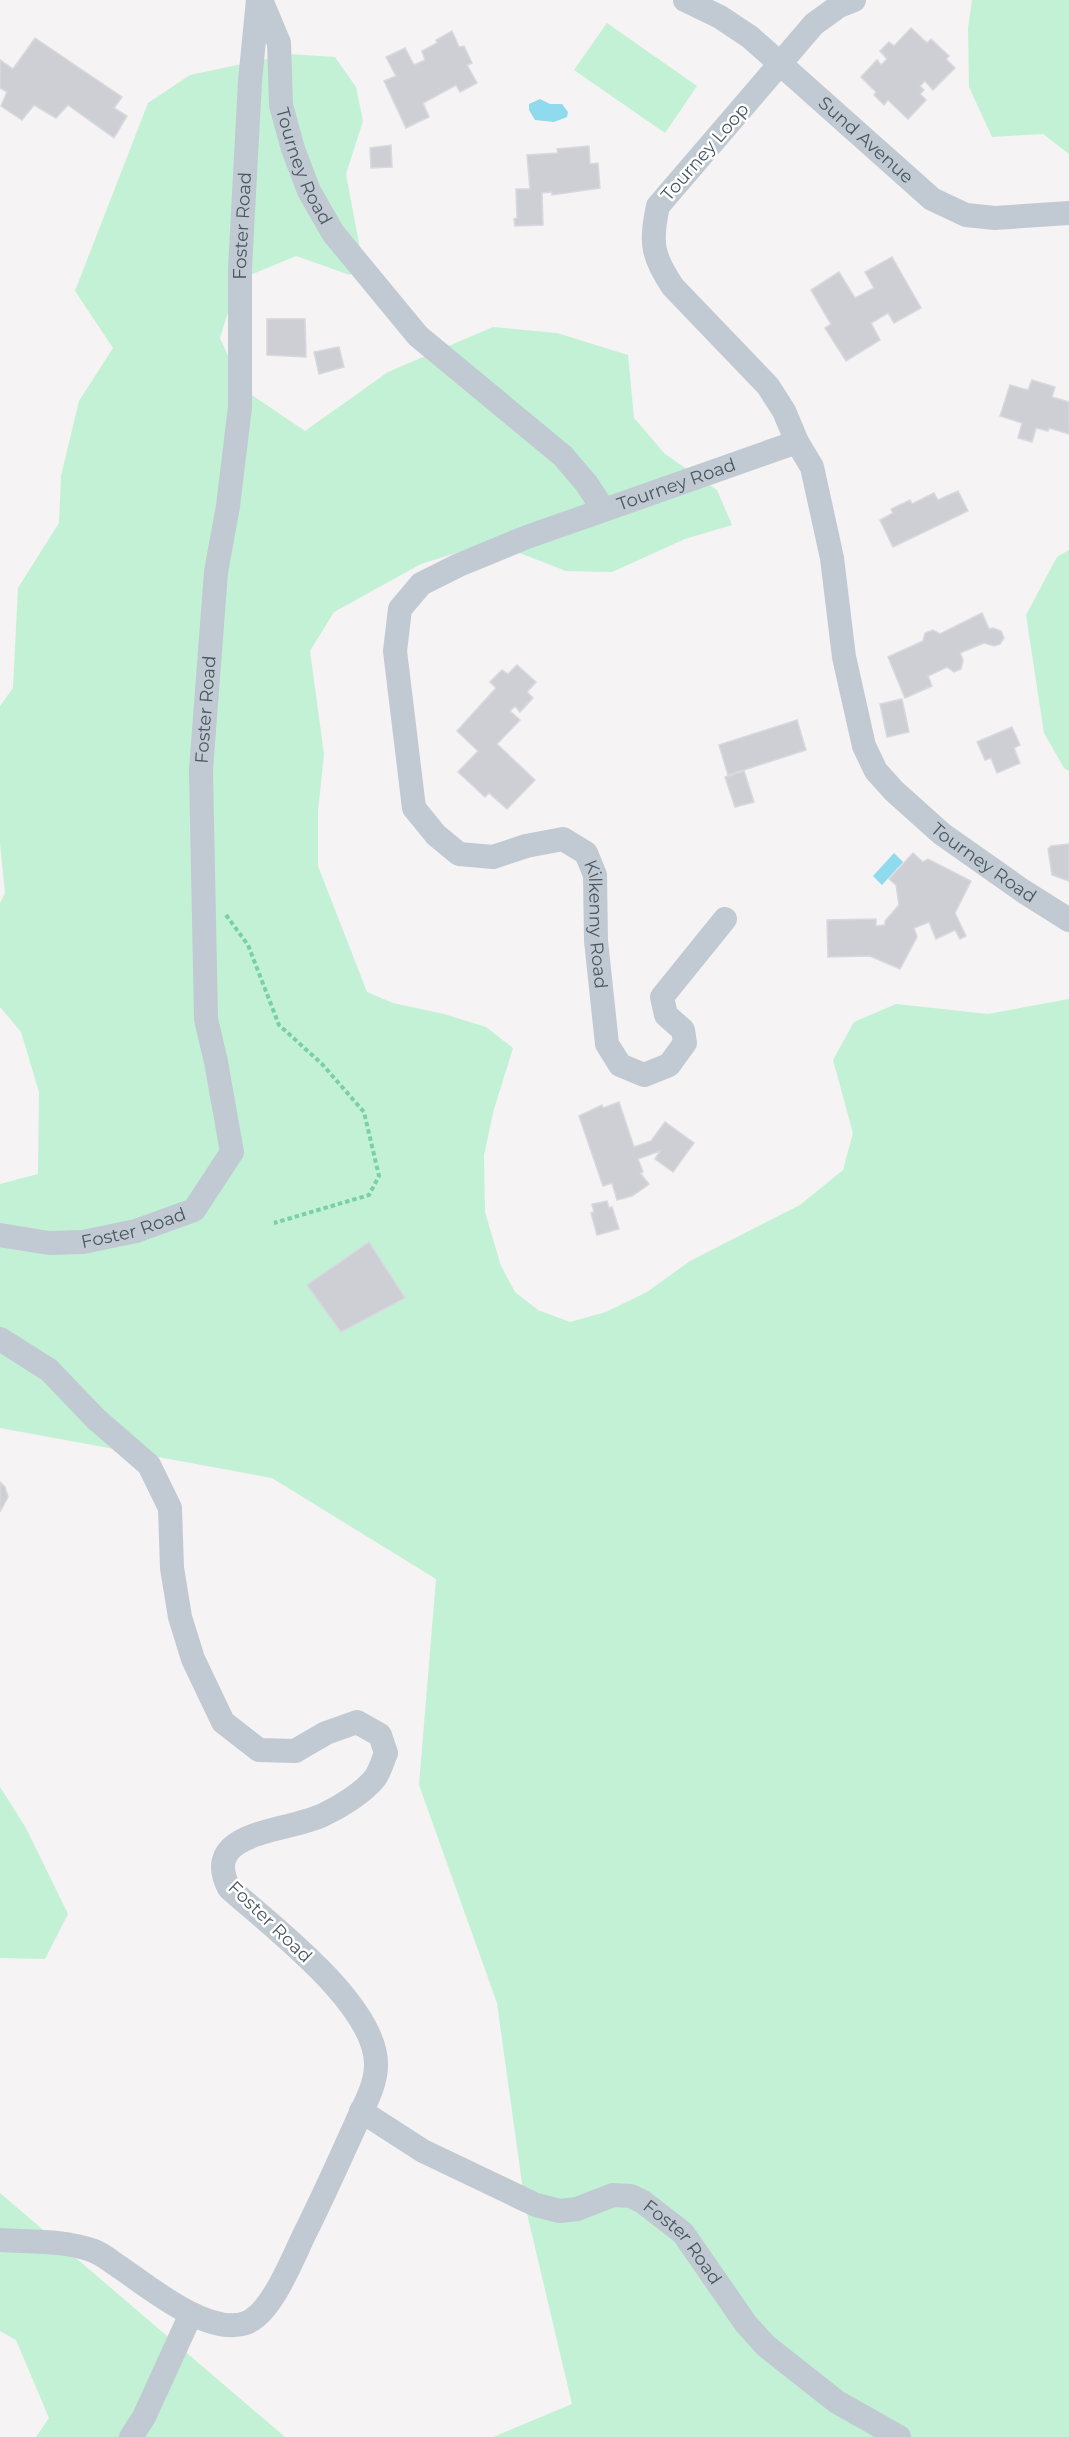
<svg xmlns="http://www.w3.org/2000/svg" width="1069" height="2437" font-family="Montserrat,sans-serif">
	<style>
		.green { fill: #c3f1d5 }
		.water { fill: #90daee }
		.building { fill: #cdcfd5; stroke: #d7d9de; stroke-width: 1.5 }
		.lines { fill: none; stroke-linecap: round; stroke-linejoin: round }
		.path { stroke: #7ad0a6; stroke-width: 4; stroke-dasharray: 4.5 3; stroke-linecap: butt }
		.minor { stroke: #c1cad2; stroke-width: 24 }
		.labels { text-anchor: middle; stroke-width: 5; stroke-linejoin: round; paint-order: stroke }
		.street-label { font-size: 18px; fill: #4a5661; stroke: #fff }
	</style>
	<rect width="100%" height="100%" fill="#f5f3f3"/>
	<g class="green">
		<polygon points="972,0 1069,0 1069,154 1043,134 992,137 969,87 968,28"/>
		<polygon points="607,23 697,86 665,133 574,70"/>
		<polygon points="289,54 335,57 356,87 363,121 346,174 362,259 350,275 296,256 238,280 220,338 243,389 305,431 388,372 493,327 557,333 628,355 634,418 665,454 717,490 732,525 685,539 612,572 566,571 491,542 421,564 334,612 310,651 324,754 318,811 318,866 367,992 393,1003 444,1014 486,1027 513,1048 494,1109 484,1155 485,1212 501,1266 515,1292 538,1310 570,1322 606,1312 647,1292 690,1261 800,1205 843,1170 853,1133 833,1060 854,1022 896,1004 988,1014 1069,999 1069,2437 493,2437 572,2404 525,2205 497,2003 419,1785 436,1579 272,1478 0,1428 0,1184 38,1174 39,1092 21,1032 0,1007 0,903 5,893 0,843 0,706 13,688 18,588 59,523 61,476 79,401 113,348 75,291 148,103 190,75"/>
		<polygon points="1069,550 1069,771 1064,768 1044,733 1026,615 1057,557"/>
		<polygon points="0,1787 26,1828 68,1914 45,1959 0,1958"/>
		<polygon points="0,2193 285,2437 36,2437 49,2418 16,2340 0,2331"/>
	</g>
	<g class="water">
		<polygon points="540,99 550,104 562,104 568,112 567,117 554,122 535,120 529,110 529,104"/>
		<polygon points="894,853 903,862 882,885 873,876"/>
	</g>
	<g class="building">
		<polygon points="911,28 927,43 931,39 949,56 946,59 955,68 933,90 925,81 920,86 924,90 920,94 926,100 908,119 888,100 884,105 874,95 876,92 861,77 877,60 881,65 887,59 880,51 889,42 894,46"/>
		<polygon points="452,31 459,47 464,46 472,63 467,65 477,83 460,92 456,85 423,103 429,117 406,128 384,81 396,76 386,57 405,48 414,65 425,60 422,51 437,43 436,40"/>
		<polygon points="35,38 122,97 114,108 127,116 114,138 68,105 56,118 34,105 22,120 1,106 7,92 0,88 0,60 13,69"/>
		<polygon points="391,145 392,167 371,168 370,148"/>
		<polygon points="589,146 590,164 598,163 600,188 552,195 552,192 542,193 543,225 515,226 514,219 517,218 516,189 530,189 527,155 558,153 557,149"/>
		<polygon points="892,257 921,308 894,323 888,313 871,323 880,340 846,361 825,328 831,324 811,290 839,272 855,298 874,288 865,272"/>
		<polygon points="267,319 305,319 306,357 267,355"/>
		<polygon points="339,347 344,367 319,374 314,352"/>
		<polygon points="1032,380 1055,387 1052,397 1069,402 1069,434 1049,428 1048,431 1036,428 1032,442 1018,438 1022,423 1000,416 1010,385 1028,390"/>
		<polygon points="958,491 968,511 893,547 880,520 893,513 891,509 910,500 912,504 934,493 938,500"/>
		<polygon points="982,613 989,629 993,628 1001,631 1004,638 1000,644 994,646 984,643 960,653 963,660 961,669 954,672 947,667 928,676 932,686 905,698 888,657 923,641 925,633 933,630 940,634"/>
		<polygon points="517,665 536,682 527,692 533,698 520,712 515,706 510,711 520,720 497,744 535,780 507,809 489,793 485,797 458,772 478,751 457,731 496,688 490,682 502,670 508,674"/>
		<polygon points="902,699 909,732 887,737 880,704"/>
		<polygon points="797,720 806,750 728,775 719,745"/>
		<polygon points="1012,727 1020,745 1014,748 1020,763 997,773 991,758 985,760 977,742"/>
		<polygon points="744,771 754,802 735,807 725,777"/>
		<polygon points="1069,844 1069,881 1052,875 1048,849 1051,846"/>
		<polygon points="913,853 923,862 928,859 971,881 955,913 966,936 960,939 955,930 936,939 929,922 914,928 917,937 900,969 870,956 828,957 827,920 876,919 876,926 885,925 885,921 899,905 896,885 889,879"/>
		<polygon points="619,1102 634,1147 651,1141 665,1122 694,1143 673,1172 655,1159 660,1151 638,1159 643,1172 640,1173 649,1184 632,1196 617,1200 612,1183 603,1186 579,1116 602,1105 603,1108"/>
		<polygon points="607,1201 609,1208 612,1207 619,1229 597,1235 591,1213 594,1212 592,1204"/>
		<polygon points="369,1242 405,1298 341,1332 307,1285"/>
		<polygon points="0,1482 5,1487 8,1497 0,1512"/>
	</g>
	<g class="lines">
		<polyline class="path" points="226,915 248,945 279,1025 322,1064 364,1112 379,1176 369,1195 274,1223"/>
		<g class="minor">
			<path id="s1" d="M261,0L279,43L281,105L293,149L309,191L333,233L418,336L563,456L586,483L604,510L797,442"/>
			<path id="s2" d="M685,0L720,17L750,37L932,199L966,215L995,218L1069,213"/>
			<path id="s3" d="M854,0L839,6L814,24L658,206C650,242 652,256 673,287L768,386L784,411L797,442L812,467L832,558L844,657L864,746L876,771L894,791L942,834L1023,891L1069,920"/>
			<path id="s4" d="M604,510L527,537L459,565L421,584L400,609L395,651L414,808L436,835L459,854L493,857L526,846L563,839L586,853L595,875L596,941L607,1044L620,1065L644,1075L669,1065L685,1043L683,1030L666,1015L662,997L725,919"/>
			<path id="s5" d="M0,1235L49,1243L83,1242L136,1231L194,1210L232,1152L216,1062L206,1019L201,770L216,572L228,506L240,407V269L250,81L258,0"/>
			<path d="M0,1339L49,1370L96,1419L149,1465L170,1508L172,1568L180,1617L193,1659L223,1722L259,1750L295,1751L326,1733L357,1722L380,1735L386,1753C383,1760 380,1771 375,1778C363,1793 340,1807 323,1815C289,1832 199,1830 229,1888C271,1926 379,2006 376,2067C375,2088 363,2107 355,2126C339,2161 324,2195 307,2229C294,2254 273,2313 246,2323C209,2336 151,2289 121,2268C113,2263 104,2255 94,2251C65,2240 31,2242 0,2240"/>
			<path id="s6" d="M361,2111L423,2151L536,2205L560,2211L577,2209L613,2195L631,2196L643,2202L683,2233L746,2324L766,2346L837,2402L899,2437"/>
			<polyline points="131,2437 144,2417 191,2314"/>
		</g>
	</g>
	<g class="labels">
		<g class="street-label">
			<text dy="6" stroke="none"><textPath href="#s2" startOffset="230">Sund Avenue</textPath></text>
			<text transform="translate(705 152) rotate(-49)" y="6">Tourney Loop</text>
			<text dy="6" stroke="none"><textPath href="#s1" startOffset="174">Tourney Road</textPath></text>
			<text dy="6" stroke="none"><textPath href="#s5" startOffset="1200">Foster Road</textPath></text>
			<text dy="6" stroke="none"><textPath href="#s1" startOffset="714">Tourney Road</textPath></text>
			<text dy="6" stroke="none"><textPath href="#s5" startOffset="714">Foster Road</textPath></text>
			<text dy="6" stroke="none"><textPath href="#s3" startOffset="1056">Tourney Road</textPath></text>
			<text dy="6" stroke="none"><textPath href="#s4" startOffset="702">Kilkenny Road</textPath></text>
			<text dy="6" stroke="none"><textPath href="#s5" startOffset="136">Foster Road</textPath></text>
			<text transform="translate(270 1922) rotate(44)" y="6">Foster Road</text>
			<text dy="6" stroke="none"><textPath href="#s6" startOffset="368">Foster Road</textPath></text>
		</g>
	</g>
</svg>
